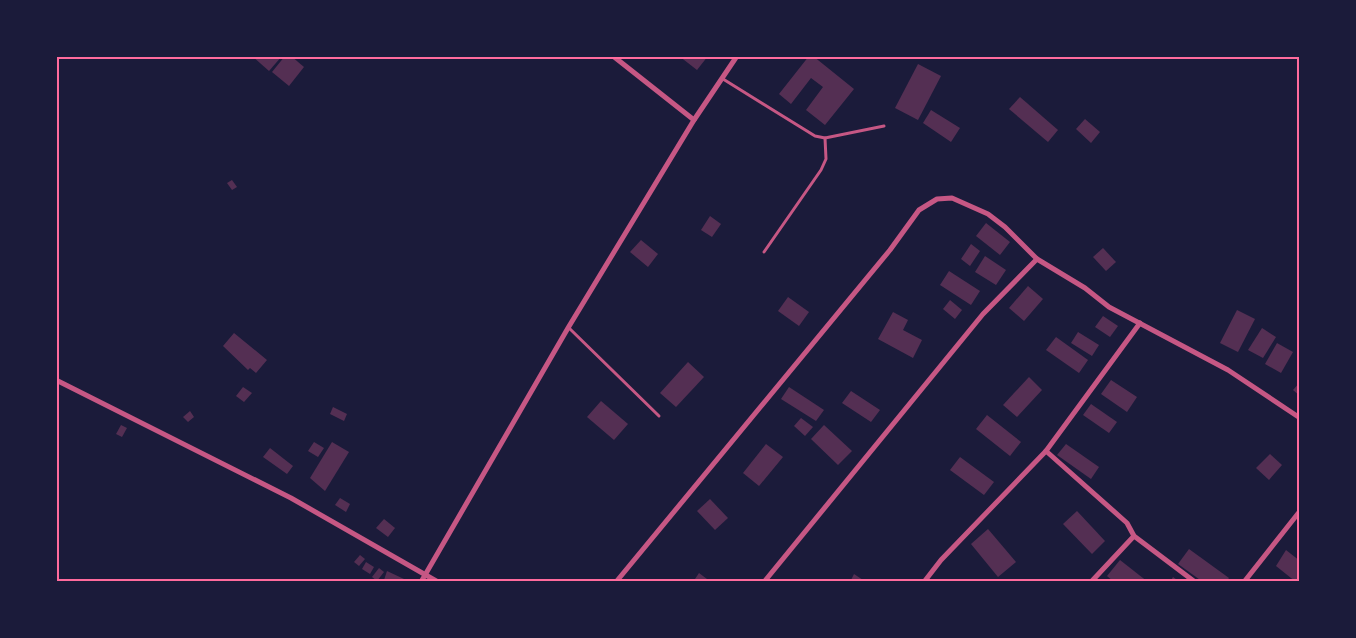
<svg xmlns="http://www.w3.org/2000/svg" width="1356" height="638" font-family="Mulish,sans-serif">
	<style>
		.building { fill: #542f53 }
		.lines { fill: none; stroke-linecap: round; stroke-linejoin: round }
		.service { stroke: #c65784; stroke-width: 3 }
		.minor { stroke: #c65784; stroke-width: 5 }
		.neatline { fill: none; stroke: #ff6b9d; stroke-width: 2 }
	</style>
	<rect width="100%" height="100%" fill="#1b1b3a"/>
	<g class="building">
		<polygon points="252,56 282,56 269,71"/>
		<polygon points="285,56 291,56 304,67 289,86 272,72"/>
		<polygon points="679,56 708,56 697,70"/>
		<polygon points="809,56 813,56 854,89 825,125 806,110 823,87 811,78 791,104 779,94"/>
		<polygon points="918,64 941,76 918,120 895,108"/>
		<polygon points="1020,97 1058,130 1048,142 1009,109"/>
		<polygon points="931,110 960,128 951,142 923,123"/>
		<polygon points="1085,119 1100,132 1091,143 1076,129"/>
		<polygon points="232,180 237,187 232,190 227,183"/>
		<polygon points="710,216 721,224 712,237 701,230"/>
		<polygon points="986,223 1010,242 1000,255 976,236"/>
		<polygon points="641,240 658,254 648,267 630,252"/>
		<polygon points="971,244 980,251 970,266 961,259"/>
		<polygon points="1103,248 1116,262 1106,271 1093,257"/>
		<polygon points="985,256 1006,270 996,285 975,272"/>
		<polygon points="949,271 980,291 971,305 940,285"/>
		<polygon points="1028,286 1043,299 1024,321 1009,308"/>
		<polygon points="788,297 809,312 799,326 778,311"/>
		<polygon points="950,300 962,310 955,319 943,309"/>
		<polygon points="1237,310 1255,319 1238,352 1220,343"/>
		<polygon points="893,312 908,320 903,330 922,340 913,358 878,339"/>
		<polygon points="1103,316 1118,326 1110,337 1095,327"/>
		<polygon points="1262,328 1276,337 1263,358 1248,350"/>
		<polygon points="1078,332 1099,345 1092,356 1071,343"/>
		<polygon points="234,333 267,360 256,373 250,368 248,370 223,346"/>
		<polygon points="1056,337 1088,360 1079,373 1046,350"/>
		<polygon points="1277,343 1293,352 1281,373 1265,364"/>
		<polygon points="688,362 704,377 676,407 660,393"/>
		<polygon points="1029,377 1042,390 1017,417 1003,405"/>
		<polygon points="1111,380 1137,397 1127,412 1101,394"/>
		<polygon points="1300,382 1300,396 1293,390"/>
		<polygon points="243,387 252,393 244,402 236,396"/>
		<polygon points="789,387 824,410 816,421 781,399"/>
		<polygon points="851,391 880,410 871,422 842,403"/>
		<polygon points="601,401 628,424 614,440 587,417"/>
		<polygon points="1091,404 1117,422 1109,433 1083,415"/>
		<polygon points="333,407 347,414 344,421 330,414"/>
		<polygon points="190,411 194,417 188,422 183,417"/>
		<polygon points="987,415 1021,442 1010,456 976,429"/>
		<polygon points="801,418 813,427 805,436 794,426"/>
		<polygon points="121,425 127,428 122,437 116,434"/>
		<polygon points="824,425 852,451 838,465 811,439"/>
		<polygon points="314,442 324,448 318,457 308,451"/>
		<polygon points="332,442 349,452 325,491 310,478"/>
		<polygon points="766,444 783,457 759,486 743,473"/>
		<polygon points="1066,444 1099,467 1091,479 1057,455"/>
		<polygon points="270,448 293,466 287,474 263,457"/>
		<polygon points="1270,454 1282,465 1269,480 1256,468"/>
		<polygon points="960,457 994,482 984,495 950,470"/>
		<polygon points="340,498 350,504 346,512 335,505"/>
		<polygon points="710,499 728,518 715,530 697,511"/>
		<polygon points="1077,511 1105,541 1092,554 1063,524"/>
		<polygon points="384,519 395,528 388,537 376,528"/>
		<polygon points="988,529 1016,562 998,577 971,544"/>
		<polygon points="1189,549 1229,578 1226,582 1203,582 1178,564"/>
		<polygon points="1286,550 1300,561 1300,582 1296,582 1276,566"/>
		<polygon points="360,555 365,559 359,566 354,562"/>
		<polygon points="1120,560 1148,582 1114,582 1107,576"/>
		<polygon points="366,562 374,567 370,574 362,569"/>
		<polygon points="379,568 384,572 377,581 372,577"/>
		<polygon points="387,571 404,579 403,582 384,580"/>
		<polygon points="699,573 711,582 693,582"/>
		<polygon points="854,574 866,582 850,582"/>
		<polygon points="1173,577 1180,582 1170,582"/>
	</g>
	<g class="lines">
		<g class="service">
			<polyline points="723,79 815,136 825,138 884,126"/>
			<polyline points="764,252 821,170 826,159 825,138"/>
			<polyline points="569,328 659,416"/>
		</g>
		<g class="minor">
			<polyline points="613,56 694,120"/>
			<polyline points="56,380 291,498 438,582"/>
			<polyline points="1046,451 1127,523 1134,536 1195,582"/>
			<polyline points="421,582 568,328 694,120 737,56"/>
			<polyline points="616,582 890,250 919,210 937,199 952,198 988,214 1005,227 1037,259 1085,288 1109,307 1228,370 1300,418"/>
			<polyline points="764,582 983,314 1037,259"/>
			<polyline points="924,582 941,560 1046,451 1140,323"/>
			<polyline points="1091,582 1134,536"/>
			<polyline points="1244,582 1300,511"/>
		</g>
	</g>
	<rect width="1356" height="638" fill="none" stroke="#1b1b3a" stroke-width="115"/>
	<rect x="58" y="58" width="1240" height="522" class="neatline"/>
</svg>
